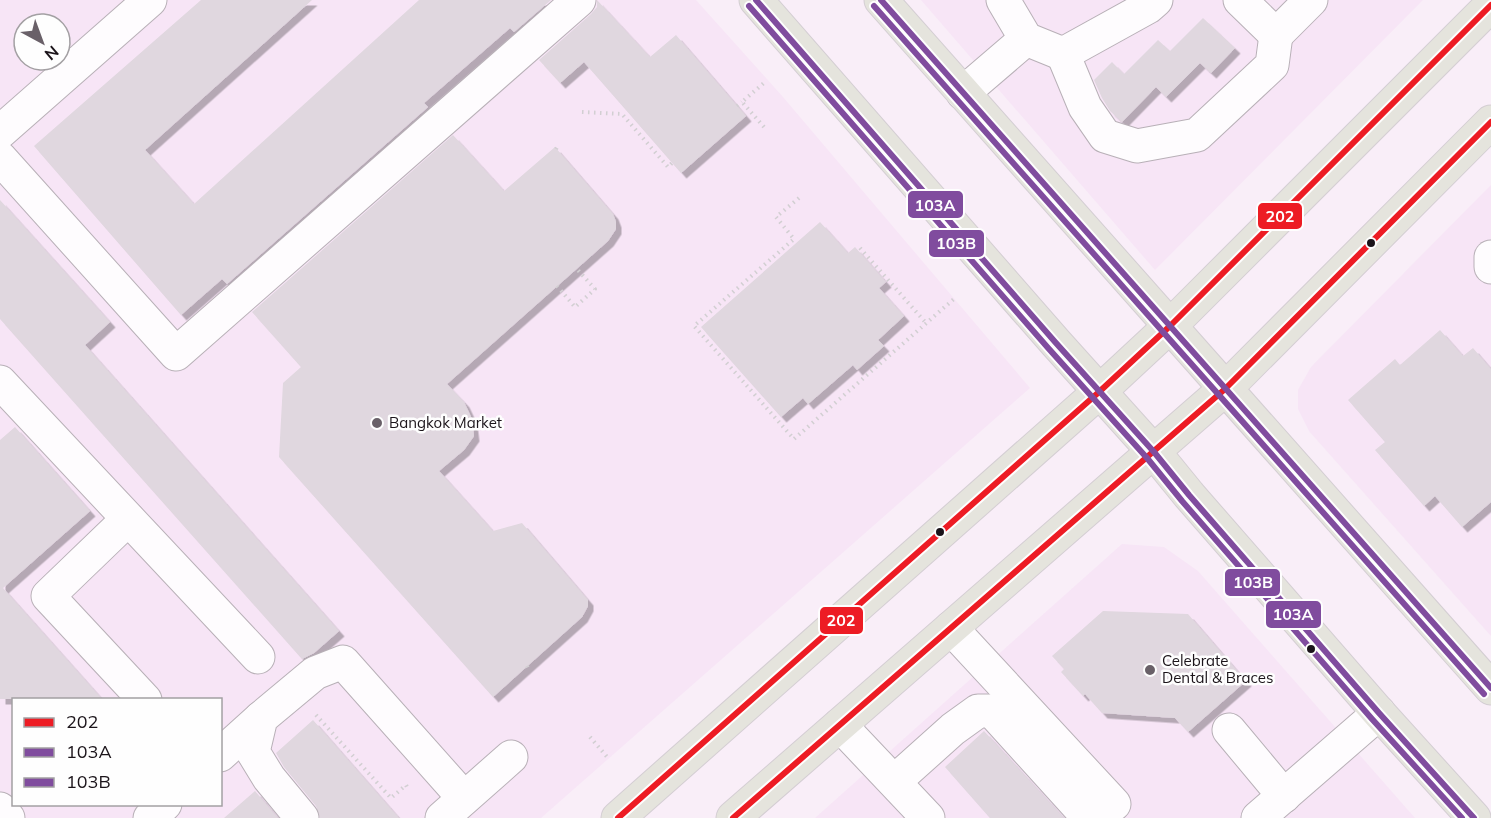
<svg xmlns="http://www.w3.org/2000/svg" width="1491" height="818" font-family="Mulish,sans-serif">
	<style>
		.built { fill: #f7e5f6; fill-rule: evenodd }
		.building { fill: #e0d7df; filter: url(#shadow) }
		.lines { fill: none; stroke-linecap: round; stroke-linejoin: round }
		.minor-casing { stroke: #b8b0b7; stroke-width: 35 }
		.major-casing { stroke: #d4ced3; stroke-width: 35 }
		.path { stroke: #d2cfd2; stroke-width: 4; stroke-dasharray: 1.5 4.5; stroke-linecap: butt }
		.minor { stroke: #fefcfe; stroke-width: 33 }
		.major { stroke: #e5e4dd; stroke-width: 33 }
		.bus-1-casing { stroke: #fefefe; stroke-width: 10 }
		.bus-2-casing { stroke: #fefefe; stroke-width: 10 }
		.bus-3-casing { stroke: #fefefe; stroke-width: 10 }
		.bus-1 { stroke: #ed1c24; stroke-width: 6 }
		.bus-2 { stroke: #804c9e; stroke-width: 6 }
		.bus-3 { stroke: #804c9e; stroke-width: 6 }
		.bus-dot { fill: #1b141a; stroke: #fefefe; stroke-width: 2 }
		.poi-dot { fill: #696068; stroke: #fefefe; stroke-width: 2 }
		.labels { text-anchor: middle; stroke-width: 5; stroke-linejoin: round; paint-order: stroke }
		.poi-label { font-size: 15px; fill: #1b141a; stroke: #fefefe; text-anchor: start }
		.line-badge { stroke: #fefefe; stroke-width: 2 }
		.badge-label { font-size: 16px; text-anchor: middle; font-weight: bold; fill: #fff }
	</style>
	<defs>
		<filter id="shadow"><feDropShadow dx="5.5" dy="5.5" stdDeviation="0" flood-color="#0004"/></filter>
	</defs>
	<rect width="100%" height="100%" fill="#f9eef8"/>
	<g class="built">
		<path d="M0,0H696L783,97L1030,388L541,818H0ZM24,24H60V60H24ZM14,700H220V804H14Z"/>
		<polygon points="921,0 1423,0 1155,270"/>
		<polygon points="1491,185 1491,636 1309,431 1298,409 1298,390 1311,367"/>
		<polygon points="1122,544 1164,547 1198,571 1415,818 815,818"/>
	</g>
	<g class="building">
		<polygon points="201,0 312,0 145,150 194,204 419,0 551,0 514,32 510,28 424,103 428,107 227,284 222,279 181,315 34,146"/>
		<polygon points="597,0 650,57 676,35 746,116 681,173 584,62 560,83 539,60 591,14 597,7"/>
		<polygon points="1203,18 1235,48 1211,73 1200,63 1166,97 1156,87 1122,122 1110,111 1102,98 1094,80 1112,62 1124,74 1158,40 1170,51"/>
		<polygon points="453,135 504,191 555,147 613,214 616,222 616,229 608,241 447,384 464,402 472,419 474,436 464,450 439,471 493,531 522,523 588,600 588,606 582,617 493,697 279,457 283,383 301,367 252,312"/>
		<polygon points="0,200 110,322 85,345 339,631 314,653 302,659 0,319"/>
		<polygon points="820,222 848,253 855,247 886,282 879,288 904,316 878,340 884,346 857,370 853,365 808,404 803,398 781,417 701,327"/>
		<polygon points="1440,330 1463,356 1473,348 1491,369 1491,502 1462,527 1435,496 1424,506 1375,450 1385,442 1348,400 1395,359 1400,365"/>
		<polygon points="15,427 90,511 3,588 102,699 0,699 0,440"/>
		<polygon points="1103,611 1188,614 1246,681 1188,732 1175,718 1102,713 1085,694 1083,696 1061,672 1064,669 1052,656"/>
		<polygon points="313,720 399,818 320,818 316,806 284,767 276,753"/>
		<polygon points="984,731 1064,818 990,818 945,767"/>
		<polygon points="255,791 278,818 224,818"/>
	</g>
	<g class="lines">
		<defs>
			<g id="minor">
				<polyline points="1003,0 1026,39 1063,54 1148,7 1156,0"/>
				<polyline points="1240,0 1276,35 1311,0"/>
				<polyline points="1063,54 1085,107 1105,136 1137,146 1197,135 1272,65 1276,35"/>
				<polyline points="963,93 1026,39"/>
				<polyline points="0,132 150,0"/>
				<polyline points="0,158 176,354 579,0"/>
				<polyline points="1491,257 1491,267"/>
				<polyline points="0,382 258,657"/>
				<polyline points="128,519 48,596 145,700"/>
				<polyline points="951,628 1114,804"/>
				<polyline points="840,725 928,818"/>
				<polyline points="1229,730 1284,796"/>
				<polyline points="220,755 261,718"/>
				<polyline points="895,781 953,729 978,711 992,711 1089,818"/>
				<polyline points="0,809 8,818"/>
				<polyline points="150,818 165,804"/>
				<polyline points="302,818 269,778 253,752 261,718 315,673 343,662 464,798"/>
				<polyline points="442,818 511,757"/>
				<polyline points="1258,818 1379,713"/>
			</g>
			<g id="major">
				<polyline points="756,0 1056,343 1154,452 1189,495 1379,713 1474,818"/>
				<polyline points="881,0 1491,688"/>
				<polyline points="618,818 1099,392 1170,326 1491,5"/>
				<polyline points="733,818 1225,389 1491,122"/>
			</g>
		</defs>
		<use href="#minor" class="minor-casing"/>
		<use href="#major" class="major-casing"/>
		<g class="path">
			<polyline points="737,106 742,102"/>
			<polyline points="582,112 622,114 668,167 672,163"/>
			<polyline points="764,127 742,102 765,82"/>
			<polyline points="556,149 558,146"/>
			<polyline points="799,198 776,217 794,239 694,326 794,439 955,298"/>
			<polyline points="860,248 926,323"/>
			<polyline points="557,286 575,307 595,289 577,269"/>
			<polyline points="527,666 529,670"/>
			<polyline points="316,715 391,798 406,785 407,787"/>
			<polyline points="590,737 608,758"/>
		</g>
		<use href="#minor" class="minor"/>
		<use href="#major" class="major"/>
		<defs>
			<g id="bus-1">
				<polyline points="618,818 1099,392 1170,326 1491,5"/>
				<polyline points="733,818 1225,389 1491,122"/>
			</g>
			<g id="bus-2">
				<polyline points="756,0 1056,343 1154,452 1189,495 1379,713 1474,818"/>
				<polyline points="881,0 1491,688"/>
			</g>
			<g id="bus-3">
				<polyline points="749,6 1049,349 1147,458 1182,501 1372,719 1462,818"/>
				<polyline points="874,6 1484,694"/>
			</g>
		</defs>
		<use href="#bus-1" class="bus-1-casing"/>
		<use href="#bus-2" class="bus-2-casing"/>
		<use href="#bus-3" class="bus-3-casing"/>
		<use href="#bus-1" class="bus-1"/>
		<use href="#bus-2" class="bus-2"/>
		<use href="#bus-3" class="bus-3"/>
	</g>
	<g class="bus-dot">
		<circle cx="1371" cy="243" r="5"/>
		<circle cx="940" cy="532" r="5"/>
		<circle cx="1311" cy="649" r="5"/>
	</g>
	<g class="poi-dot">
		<circle cx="377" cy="423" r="6"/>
		<circle cx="1150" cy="670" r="6"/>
	</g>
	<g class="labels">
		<g class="poi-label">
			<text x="389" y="428">Bangkok Market</text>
			<text x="1162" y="666">Celebrate<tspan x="1162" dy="17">Dental &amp; Braces</tspan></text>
		</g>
	</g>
	<g class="line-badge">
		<rect x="907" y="190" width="57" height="29" rx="6" fill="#804c9e"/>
		<rect x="1257" y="202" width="46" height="28" rx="6" fill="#ed1c24"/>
		<rect x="928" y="229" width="57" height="29" rx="6" fill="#804c9e"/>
		<rect x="1224" y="568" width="57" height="29" rx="6" fill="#804c9e"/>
		<rect x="1265" y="600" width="57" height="29" rx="6" fill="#804c9e"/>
		<rect x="819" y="606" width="45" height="29" rx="6" fill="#ed1c24"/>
	</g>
	<g class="badge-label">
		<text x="935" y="211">103A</text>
		<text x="1280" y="222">202</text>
		<text x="956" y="249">103B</text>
		<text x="1253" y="588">103B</text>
		<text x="1293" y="620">103A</text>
		<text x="841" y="626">202</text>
	</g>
	<rect x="12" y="698" width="210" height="108" fill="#fefefe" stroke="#a3a0a3" stroke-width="1.5"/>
	<rect x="24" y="718" width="30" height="9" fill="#ed1c24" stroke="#a3a0a3" stroke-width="1.5"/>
	<text x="66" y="728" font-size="18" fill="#1b141a">202</text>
	<rect x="24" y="748" width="30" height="9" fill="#804c9e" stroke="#a3a0a3" stroke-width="1.5"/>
	<text x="66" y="758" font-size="18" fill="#1b141a">103A</text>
	<rect x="24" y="778" width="30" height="9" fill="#804c9e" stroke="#a3a0a3" stroke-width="1.5"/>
	<text x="66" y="788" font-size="18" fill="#1b141a">103B</text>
	<g transform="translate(42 42) rotate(139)"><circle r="28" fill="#fefefe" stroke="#a3a0a3" stroke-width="1.5"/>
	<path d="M0-4.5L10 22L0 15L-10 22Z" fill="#696068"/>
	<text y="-9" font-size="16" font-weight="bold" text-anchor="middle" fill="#1b141a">N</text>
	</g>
</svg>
